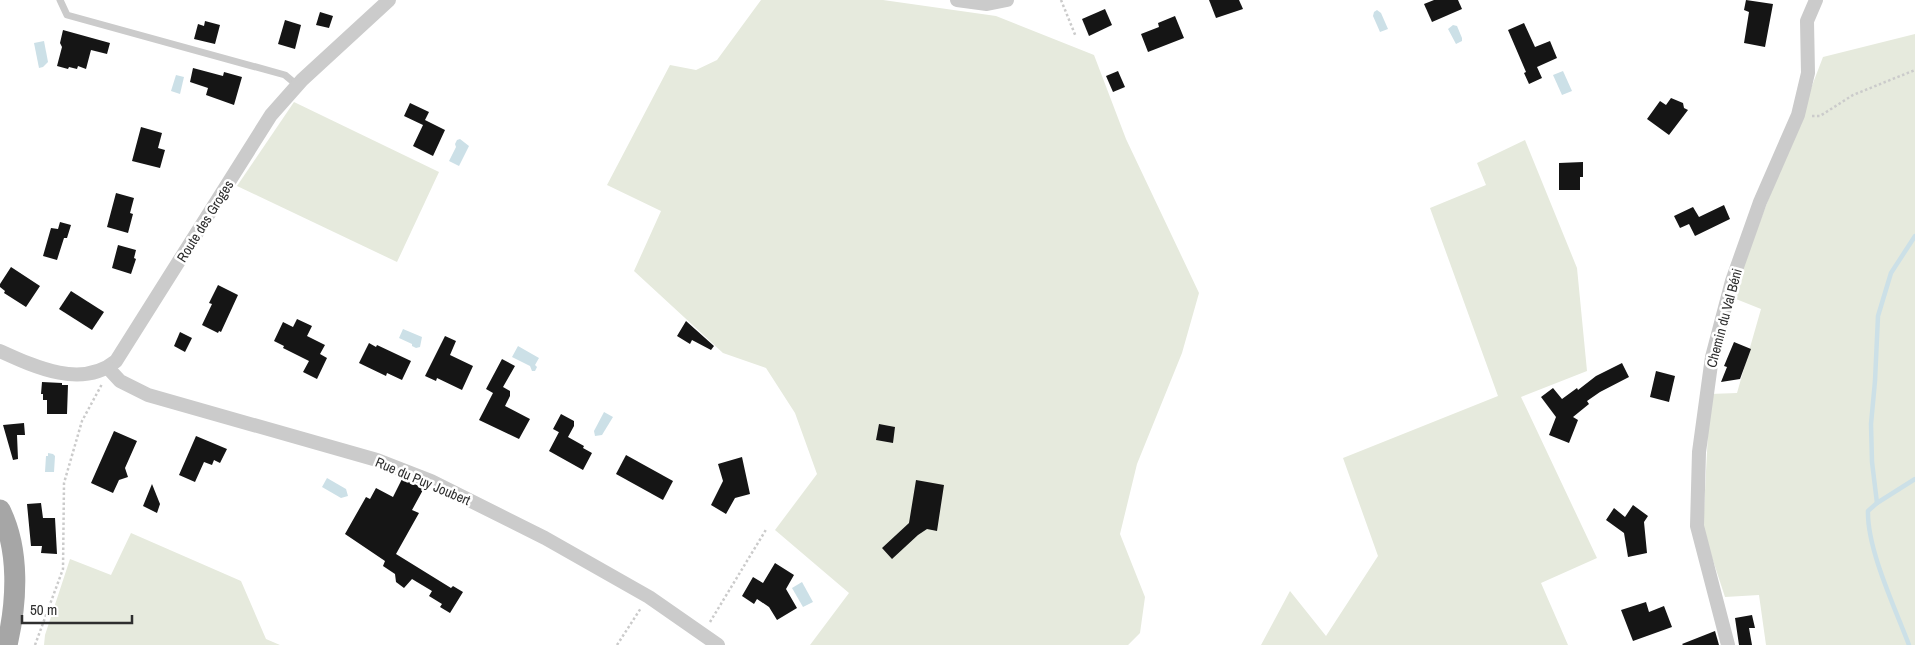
<svg xmlns="http://www.w3.org/2000/svg" width="1915" height="645" font-family="'Archivo Narrow',sans-serif">
	<style>
		.green { fill: #e6eadd }
		.water { fill: #cce0e7 }
		.lines { fill: none; stroke-linecap: round; stroke-linejoin: round }
		.stream { stroke: #cce0e7; stroke-width: 4.5 }
		.building { fill: #151515 }
		.path { stroke: #cbcbcb; stroke-width: 2.5; stroke-dasharray: 2.5 2.5; stroke-linecap: butt }
		.service { stroke: #cbcbcb; stroke-width: 7 }
		.minor { stroke: #cbcbcb; stroke-width: 14 }
		.primary { stroke: #a6a6a6; stroke-width: 21 }
		.labels { text-anchor: middle; stroke-width: 5; stroke-linejoin: round; paint-order: stroke }
		.street-label { font-size: 14px; fill: #2e2e2e; stroke: #fff }
	</style>
	<rect width="100%" height="100%" fill="#fff"/>
	<g class="green">
		<polygon points="761,0 883,0 996,16 1094,55 1126,139 1199,293 1182,353 1137,464 1120,534 1145,597 1140,633 1128,645 810,645 849,593 775,530 817,474 795,413 766,368 723,353 634,271 661,211 607,185 670,65 696,70 717,60"/>
		<polygon points="1915,34 1915,645 1766,645 1759,595 1725,597 1703,530 1710,394 1737,393 1761,309 1731,297 1823,57"/>
		<polygon points="294,102 439,172 397,262 237,186"/>
		<polygon points="1525,140 1577,268 1587,371 1521,397 1597,558 1541,583 1568,645 1261,645 1290,591 1326,636 1378,556 1343,458 1498,396 1430,208 1486,185 1477,163"/>
		<polygon points="131,533 241,581 266,639 280,645 44,645 45,635 70,559 111,575"/>
	</g>
	<g class="water">
		<polygon points="1377,10 1381,13 1388,29 1380,32 1373,16 1374,12"/>
		<polygon points="1453,25 1457,26 1462,38 1462,41 1456,44 1448,29"/>
		<polygon points="44,41 48,62 43,67 39,68 34,43"/>
		<polygon points="1563,71 1572,91 1562,95 1553,75"/>
		<polygon points="176,75 184,77 180,94 171,91"/>
		<polygon points="460,139 469,146 459,166 449,161 456,147 455,144 457,140"/>
		<polygon points="403,329 422,337 420,347 416,348 412,346 412,344 399,338"/>
		<polygon points="518,346 539,358 535,365 537,367 535,371 532,371 530,366 512,357"/>
		<polygon points="604,412 613,417 602,435 595,436 594,431"/>
		<polygon points="48,453 53,454 55,456 54,472 45,472 46,456 48,456"/>
		<polygon points="327,478 346,489 348,496 341,498 322,487"/>
		<polygon points="802,582 813,602 803,607 792,588"/>
	</g>
	<g class="lines">
		<g class="stream">
			<polyline points="1877,503 1872,462 1871,424 1875,381 1878,316 1891,273 1915,236"/>
			<path d="M1909,645C1895,608 1867,549 1868,511L1877,503L1915,479"/>
		</g>
	</g>
	<g class="building">
		<polygon points="1209,0 1239,0 1243,9 1216,18"/>
		<polygon points="1434,0 1458,0 1462,9 1432,22 1424,4"/>
		<polygon points="1746,0 1773,4 1765,47 1744,43 1749,12 1744,10"/>
		<polygon points="1105,9 1112,25 1089,36 1082,19"/>
		<polygon points="320,12 333,16 329,28 316,25"/>
		<polygon points="1175,16 1184,38 1148,52 1141,34 1159,27 1158,23"/>
		<polygon points="285,20 301,25 295,49 278,44"/>
		<polygon points="205,21 220,25 215,44 194,39 198,24 204,26"/>
		<polygon points="1524,23 1535,47 1550,41 1557,58 1537,67 1542,78 1529,84 1524,73 1526,72 1508,30"/>
		<polygon points="63,30 110,43 107,54 91,50 86,69 78,66 77,69 69,67 68,69 57,66 62,47 60,43"/>
		<polygon points="193,68 223,76 224,72 242,77 234,105 206,95 208,88 190,82"/>
		<polygon points="1118,71 1125,87 1113,92 1106,76"/>
		<polygon points="1671,98 1683,103 1684,108 1688,110 1669,135 1647,119 1660,101 1666,105"/>
		<polygon points="410,103 429,112 425,120 445,130 433,156 413,146 423,125 404,116"/>
		<polygon points="141,127 162,133 158,148 165,150 160,168 132,161"/>
		<polygon points="1583,162 1583,177 1580,177 1580,190 1559,190 1559,163"/>
		<polygon points="116,193 134,198 130,213 133,214 128,233 107,227"/>
		<polygon points="1724,205 1730,219 1695,236 1689,224 1680,228 1674,216 1693,207 1699,217"/>
		<polygon points="60,222 71,225 67,238 64,238 57,260 43,256 51,228 58,229"/>
		<polygon points="118,245 136,250 134,258 136,259 131,274 112,268"/>
		<polygon points="11,267 40,286 26,307 4,293 5,291 0,287 0,284"/>
		<polygon points="218,285 238,295 221,332 219,331 218,333 202,325 212,304 209,303"/>
		<polygon points="71,291 104,312 92,330 59,309"/>
		<polygon points="297,319 312,326 307,336 325,345 320,354 327,358 317,379 303,372 309,361 283,348 284,346 274,341 283,322 293,327"/>
		<polygon points="686,321 714,346 711,350 692,340 690,344 677,336"/>
		<polygon points="180,332 192,338 185,352 174,346"/>
		<polygon points="445,336 456,341 450,355 473,366 462,390 437,378 436,381 425,376"/>
		<polygon points="1734,342 1751,349 1740,379 1721,382 1727,367 1724,366"/>
		<polygon points="369,343 376,347 377,345 411,361 402,380 387,373 386,376 359,363"/>
		<polygon points="502,359 515,366 503,387 510,391 510,396 505,406 530,419 519,439 479,420 493,393 486,389"/>
		<polygon points="1622,363 1629,377 1600,392 1587,401 1589,404 1573,417 1578,420 1569,443 1549,435 1556,417 1541,397 1553,388 1562,399 1577,388 1578,390 1596,376"/>
		<polygon points="1656,371 1675,376 1669,402 1650,397"/>
		<polygon points="42,382 62,383 62,385 68,385 67,414 47,414 47,400 43,400 43,394 41,394"/>
		<polygon points="561,414 574,421 574,426 568,437 584,446 583,448 592,453 583,470 549,451 559,432 568,437 553,429"/>
		<polygon points="24,423 25,435 17,435 18,459 13,460 3,425"/>
		<polygon points="879,424 895,427 893,443 876,440"/>
		<polygon points="114,431 137,441 125,468 128,477 119,480 113,493 91,483"/>
		<polygon points="196,436 227,449 220,463 214,460 212,465 204,462 195,482 179,475"/>
		<polygon points="626,455 673,481 663,500 616,474"/>
		<polygon points="742,457 750,494 735,498 726,514 711,505 723,481 718,464"/>
		<polygon points="402,479 424,488 412,510 419,513 396,554 451,588 453,586 463,592 450,613 440,607 442,604 429,596 432,591 412,579 404,588 396,582 395,574 383,566 385,561 345,534 366,497 370,499 376,488 393,497"/>
		<polygon points="916,480 944,485 937,531 927,529 918,535 892,559 882,548 909,523"/>
		<polygon points="152,484 160,504 157,513 143,506"/>
		<polygon points="41,503 43,518 55,518 57,554 41,553 42,546 31,546 27,504"/>
		<polygon points="1633,505 1648,516 1644,522 1647,553 1628,557 1624,533 1606,520 1614,508 1625,517"/>
		<polygon points="775,563 794,575 786,589 797,608 777,620 769,607 757,599 754,604 742,596 753,577 763,583"/>
		<polygon points="1646,602 1649,612 1664,606 1672,627 1633,641 1621,610"/>
		<polygon points="1752,615 1755,628 1749,628 1752,645 1739,645 1735,618"/>
		<polygon points="1715,631 1719,645 1683,645 1682,644"/>
	</g>
	<g class="lines">
		<g class="path">
			<polyline points="1061,0 1076,37"/>
			<polyline points="1812,116 1820,116 1853,95 1915,70"/>
			<polyline points="710,622 767,528"/>
			<polyline points="35,645 63,569 64,483 82,421 102,384"/>
			<polyline points="617,645 641,608"/>
		</g>
		<polyline class="service" points="60,0 67,15 285,75 297,85"/>
		<g class="minor">
			<polyline points="957,0 987,4 1007,0"/>
			<path d="M0,351C35,367 82,389 116,361L271,115L302,80L389,0"/>
			<polyline points="108,368 120,381 148,395 377,460 431,481 545,538 649,597 718,645"/>
			<polyline points="1728,645 1697,526 1699,452 1712,357 1732,281 1760,202 1798,115 1808,73 1807,21 1816,0"/>
		</g>
		<path class="primary" d="M0,510C20,550 17,602 7,645"/>
	</g>
	<g class="labels">
		<g class="street-label">
			<text transform="translate(205 221) rotate(-58)" y="5">Route des Groges</text>
			<text transform="translate(1724 318) rotate(-75)" y="5">Chemin du Val Béni</text>
			<text transform="translate(423 481) rotate(23)" y="5">Rue du Puy Joubert</text>
		</g>
	</g>
	<path d="M22 615v8h110v-8" fill="none" stroke="#2e2e2e" stroke-width="2.5"/>
	<text x="30" y="615" font-size="15" fill="#2e2e2e" stroke="#ffffff" stroke-width="4" paint-order="stroke">50 m</text>
</svg>
